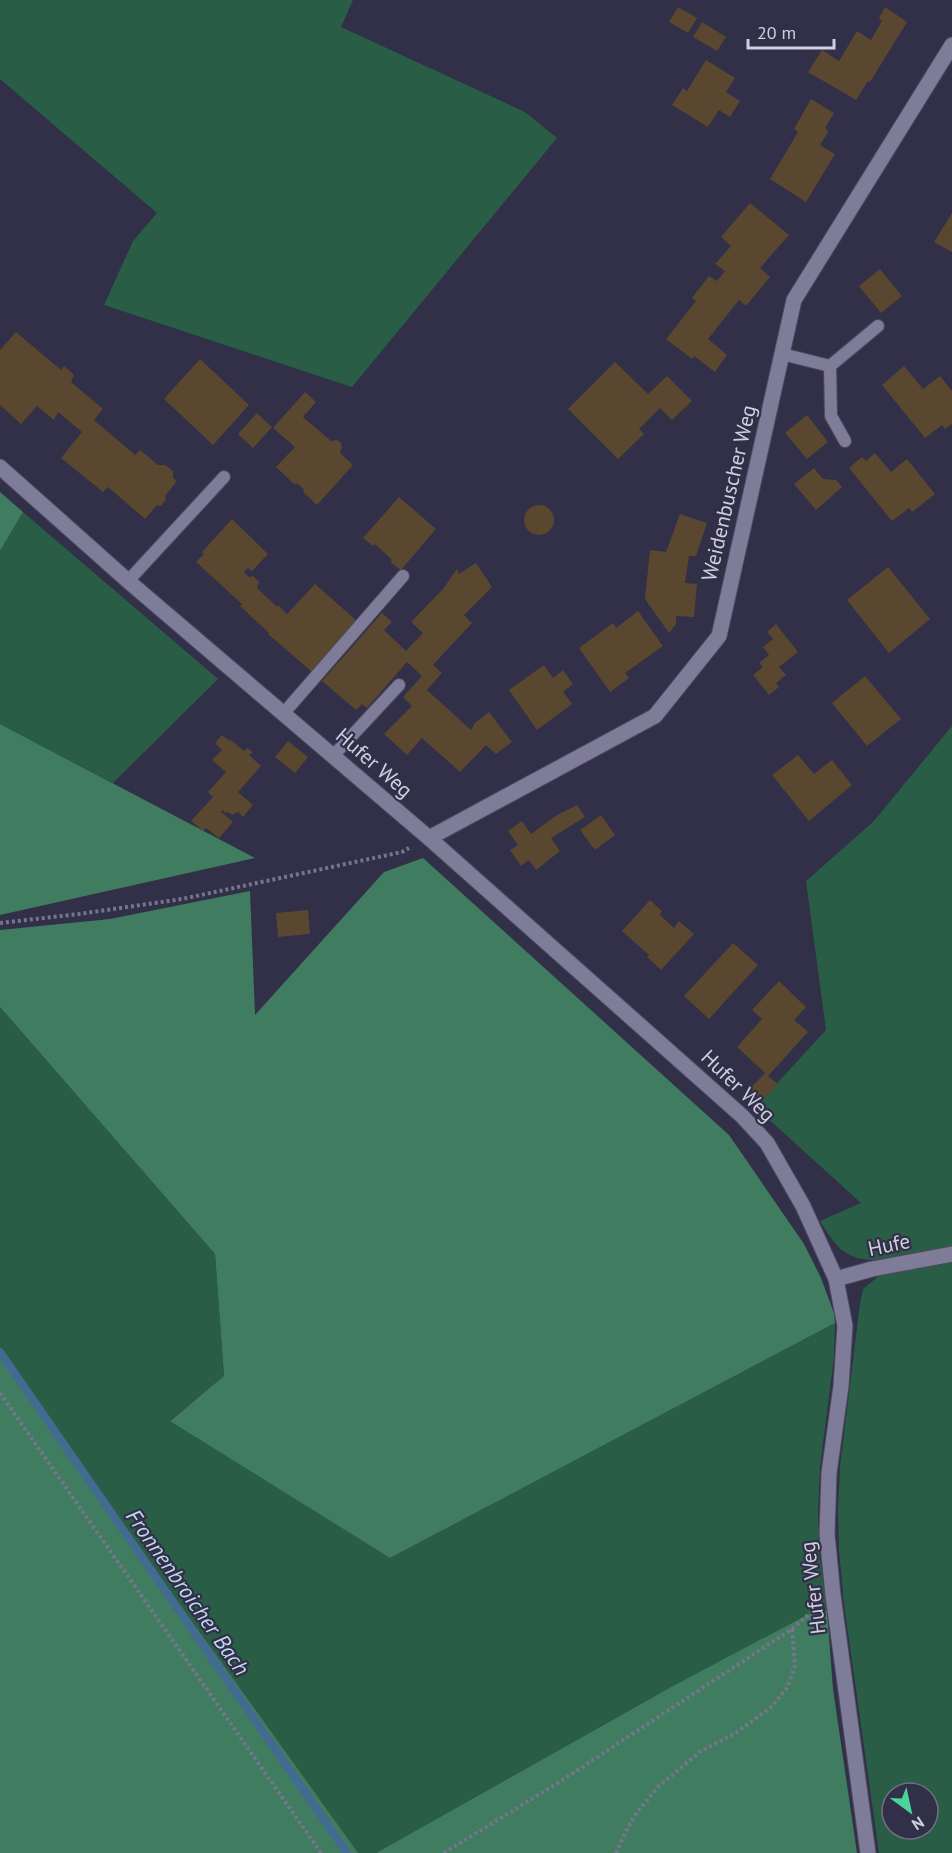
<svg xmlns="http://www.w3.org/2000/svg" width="952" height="1853" font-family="'PT Sans',sans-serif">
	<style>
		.green { fill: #295d45; fill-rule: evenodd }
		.forest { fill: #407c60 }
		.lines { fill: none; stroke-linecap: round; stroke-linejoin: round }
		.stream { stroke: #436b92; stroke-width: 8 }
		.building { fill: #59472f }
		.lane-casing { stroke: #4d4a5f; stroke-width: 14 }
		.street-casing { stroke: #4d4a5f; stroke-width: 17 }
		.path { stroke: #77758a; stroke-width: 4; stroke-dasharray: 3 3; stroke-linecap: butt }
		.lane { stroke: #7f7c9a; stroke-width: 12 }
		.street { stroke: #7f7c9a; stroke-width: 15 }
		.labels { text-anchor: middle; stroke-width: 4.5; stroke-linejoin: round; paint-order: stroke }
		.street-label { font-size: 21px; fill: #d0cfdf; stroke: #322f48 }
		.water-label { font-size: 22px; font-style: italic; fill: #c1d9f2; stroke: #322f48 }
	</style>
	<rect width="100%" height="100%" fill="#322f48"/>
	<g class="green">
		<polygon points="0,0 353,0 341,27 525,112 557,138 352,387 104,305 133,241 157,213 0,79"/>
		<polygon points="23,512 218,679 113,783 0,724 0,551"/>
		<path d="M952,726V1246L874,1260C844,1260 834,1244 820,1221L861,1203L755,1107L826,1030L806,881L873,822Z"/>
		<polygon points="0,1007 215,1254 224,1377 170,1420 390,1558 835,1323 834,1357 820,1467 818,1509 819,1551 827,1611 811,1614 671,1687 376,1853 0,1853"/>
		<path d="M952,1262V1853H879L844,1604L839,1550L838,1510L840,1467L860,1303L863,1289L881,1274ZM892,1793H928V1829H892Z"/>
	</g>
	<g class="forest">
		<polygon points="0,492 23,512 0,551"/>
		<polygon points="0,724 255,858 0,915"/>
		<polygon points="423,858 729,1135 804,1244 821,1278 834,1313 835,1323 390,1558 170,1421 224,1376 215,1254 0,1007 0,930 110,919 250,891 255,1015 384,872"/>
		<polygon points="0,1354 358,1853 0,1853"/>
		<polygon points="827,1611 833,1689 857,1853 376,1853 671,1687 811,1613"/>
	</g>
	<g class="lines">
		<polyline class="stream" points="0,1352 347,1853"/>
	</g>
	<g class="building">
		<polygon points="678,7 697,18 688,33 669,22"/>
		<polygon points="885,7 907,22 870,82 868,81 856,100 808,72 822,50 839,61 857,31 871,40 882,21 879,18"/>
		<polygon points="702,22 726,37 717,51 693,37"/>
		<polygon points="706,60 735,78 726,92 740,101 730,117 719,110 708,127 672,105 683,88 687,91"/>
		<polygon points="811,99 834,113 825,128 828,130 827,134 820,145 835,154 806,202 770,179 798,132 794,129"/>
		<polygon points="750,203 789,235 760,268 770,277 746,306 739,300 708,339 727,355 715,372 694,356 692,359 666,339 696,301 692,298 709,276 717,281 725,271 715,264 731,246 721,237"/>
		<polygon points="952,213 952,252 934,242"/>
		<polygon points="880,269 902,296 881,313 859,286"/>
		<polygon points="16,332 61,370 64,366 74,375 71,382 103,409 94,420 135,455 140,450 158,465 165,465 173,471 173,478 177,481 165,496 166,499 161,506 157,505 145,519 108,487 103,492 61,458 82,432 58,412 54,420 37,406 21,424 0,405 0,350"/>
		<polygon points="200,359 249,405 213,445 164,399"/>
		<polygon points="615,362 648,394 667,376 692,401 672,420 660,408 639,429 644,434 618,459 568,409"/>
		<polygon points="904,366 923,389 940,376 952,391 952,424 945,429 942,425 925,438 882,385"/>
		<polygon points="305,392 316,402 303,417 331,441 337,440 341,443 342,447 340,453 353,465 317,505 303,492 304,490 297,483 295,485 276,467 295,447 273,428"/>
		<polygon points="257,413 272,427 253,448 238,434"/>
		<polygon points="807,415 828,442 807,459 785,433"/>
		<polygon points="875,453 891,472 907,459 935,494 912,512 909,508 892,521 849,468 862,457 866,461"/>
		<polygon points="814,468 823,479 836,480 842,487 816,510 794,484"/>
		<polygon points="399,497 436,529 401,570 390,562 392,560 375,544 373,546 363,538"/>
		<circle cx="539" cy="520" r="15"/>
		<polygon points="680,514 707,523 696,556 689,556 685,583 697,584 694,617 676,616 676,624 669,633 645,599 650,550 666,552"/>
		<polygon points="232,519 268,554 252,571 248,568 244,572 249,577 253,576 259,582 257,588 277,607 278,605 287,614 315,584 357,621 312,672 268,634 269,633 240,606 242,604 196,562 204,554 202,552"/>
		<polygon points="476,563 492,587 464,615 472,623 433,665 442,673 427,690 471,730 475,723 489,712 512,742 496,754 486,745 460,772 422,738 407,755 384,734 412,706 403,697 422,676 407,662 367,708 362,704 356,710 322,681 382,613 392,622 384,630 406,651 423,633 411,622 443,589 457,569 459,574"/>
		<polygon points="888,567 930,619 889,653 847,600"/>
		<polygon points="638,611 663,646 625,673 629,678 610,692 579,648 613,623 616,628"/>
		<polygon points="776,624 798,652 779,667 786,675 776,683 779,687 769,695 753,675 763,667 759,663 769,655 763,647 773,639 767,632"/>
		<polygon points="544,665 553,678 563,670 573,684 563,692 572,704 537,730 509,690"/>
		<polygon points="865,676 901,719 867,746 832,703"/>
		<polygon points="222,735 230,741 231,740 244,751 247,748 253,752 249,755 261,766 238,792 253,805 243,817 238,812 232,815 228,812 226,813 222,810 221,812 233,822 219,838 206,828 203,831 191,821 213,797 208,792 226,772 212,760 222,750 215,743"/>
		<polygon points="288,741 308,757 295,773 275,757"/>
		<polygon points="798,755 814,774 832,760 852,785 809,821 772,775"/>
		<polygon points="577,805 585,817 551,838 560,851 536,870 529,860 521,866 510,850 518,845 508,831 522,821 531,834 557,815"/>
		<polygon points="601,815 615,835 595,850 580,830"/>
		<polygon points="650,900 662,911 660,915 674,928 679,921 694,934 661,970 647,957 649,955 622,931"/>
		<polygon points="308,910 310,934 278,937 276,913"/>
		<polygon points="733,943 758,965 709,1019 684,996"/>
		<polygon points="779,981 806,1007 794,1020 808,1032 768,1076 778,1084 760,1103 748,1091 765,1073 737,1047 762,1019 752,1010"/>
	</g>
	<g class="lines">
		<defs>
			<g id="lane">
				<polyline points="782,354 830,366 831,416 845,441"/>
				<polyline points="830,366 878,326"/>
				<polyline points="128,581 224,477"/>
				<polyline points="283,714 403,576"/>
				<polyline points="333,756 399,685"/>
			</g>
			<g id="street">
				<polyline points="0,467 128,581 429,838 742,1116 767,1143 803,1206 836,1279 845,1326 841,1386 829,1473 827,1534 833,1595 868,1853"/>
				<polyline points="429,838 655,716 719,636 794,300 952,45"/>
				<polyline points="836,1279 872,1269 952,1254"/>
			</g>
		</defs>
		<use href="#lane" class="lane-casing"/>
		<use href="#street" class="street-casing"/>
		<g class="path">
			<polyline points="0,923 79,914 182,899 402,852 409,848"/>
			<polyline points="0,1393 321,1853"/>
			<polyline points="444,1853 561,1781 792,1629 814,1610"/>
			<polyline points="616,1853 626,1831 637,1812 659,1786 701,1751 734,1734 770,1708 787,1688 795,1666 792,1629"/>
		</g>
		<use href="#lane" class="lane"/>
		<use href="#street" class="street"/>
	</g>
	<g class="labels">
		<g class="street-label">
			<text transform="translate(729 493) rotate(-77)" y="7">Weidenbuscher Weg</text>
			<text transform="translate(374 763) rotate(41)" y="7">Hufer Weg</text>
			<text transform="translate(738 1086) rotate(44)" y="7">Hufer Weg</text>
			<text transform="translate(889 1245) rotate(-12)" y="7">Hufe</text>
			<text transform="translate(813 1588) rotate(-97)" y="7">Hufer Weg</text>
		</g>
		<g class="water-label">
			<text transform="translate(188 1592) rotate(55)" y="8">Fronnenbroicher Bach</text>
		</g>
	</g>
	<g transform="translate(910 1811) rotate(147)"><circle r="28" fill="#322f48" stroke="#716f84" stroke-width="1.5"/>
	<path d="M0-4.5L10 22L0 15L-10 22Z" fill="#4ad49c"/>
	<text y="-9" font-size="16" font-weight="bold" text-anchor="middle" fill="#d0cfdf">N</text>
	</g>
	<path d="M748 39v9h86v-9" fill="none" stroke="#d0cfdf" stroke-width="3"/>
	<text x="757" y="39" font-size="18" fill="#d0cfdf" stroke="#322f48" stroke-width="4.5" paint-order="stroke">20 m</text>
</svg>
